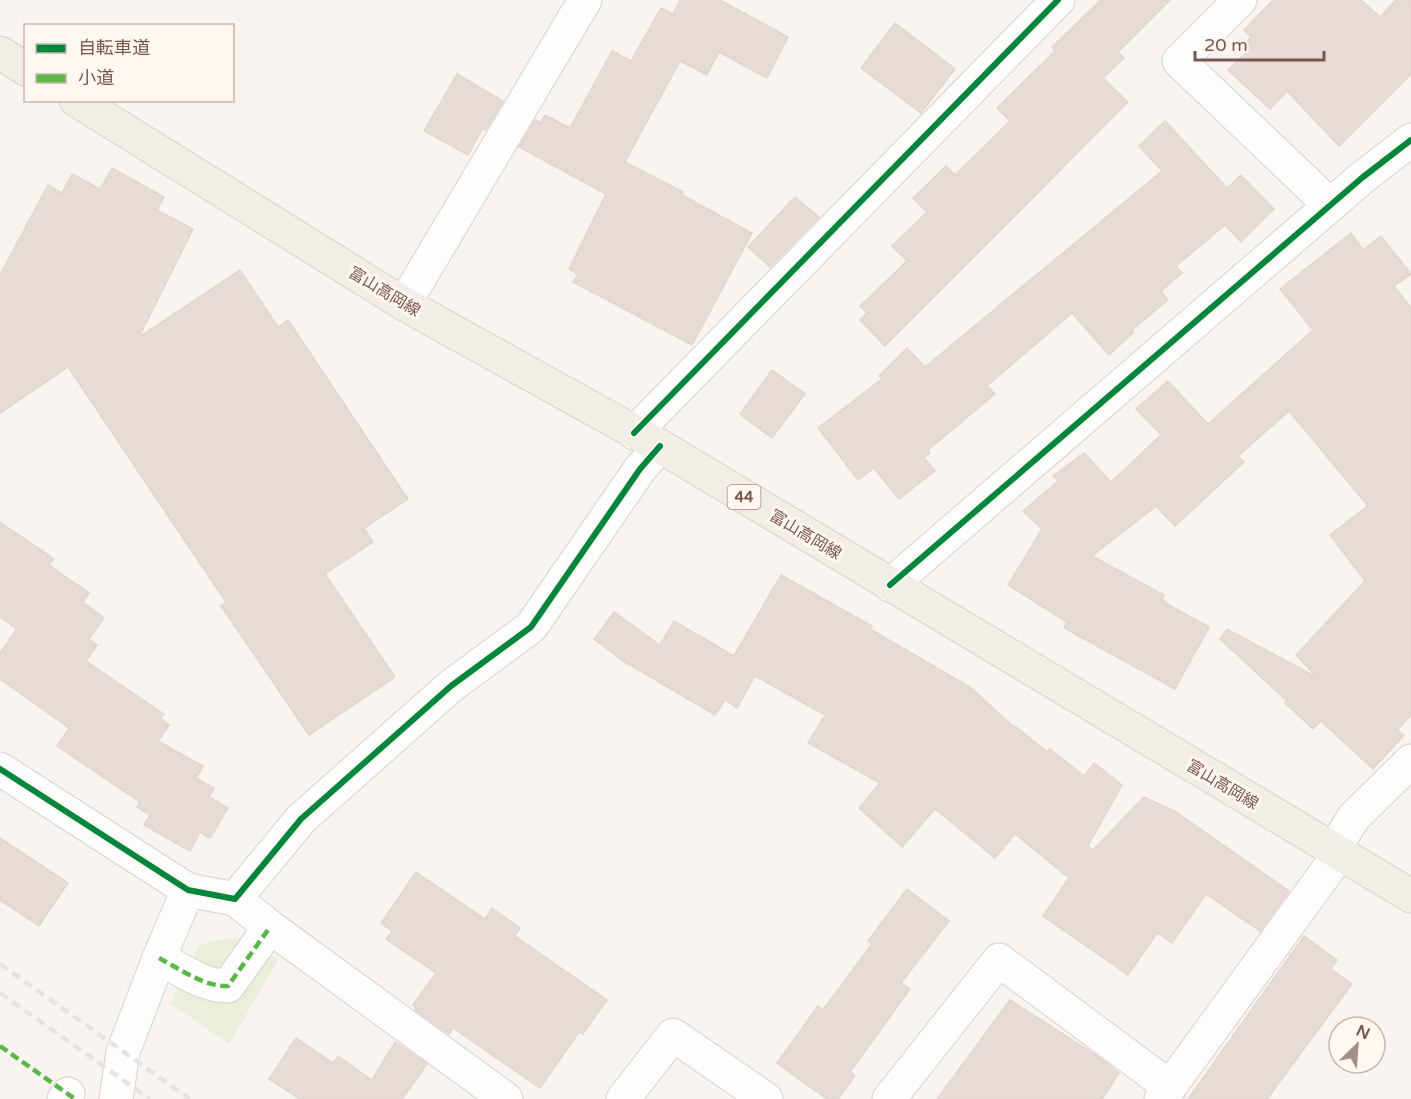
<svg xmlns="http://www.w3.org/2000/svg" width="1411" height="1099" font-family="'Varela Round','Noto Sans JP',sans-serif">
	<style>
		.green { fill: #e9efda }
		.building { fill: #e6dbd6; stroke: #e2d6d1; stroke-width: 1.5 }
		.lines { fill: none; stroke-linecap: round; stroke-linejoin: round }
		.street-casing { stroke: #d8d1cd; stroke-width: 35 }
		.primary-casing { stroke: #dacfcb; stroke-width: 35 }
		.street { stroke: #fefdfd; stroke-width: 33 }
		.primary { stroke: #f3ede7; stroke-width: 33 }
		.rail { stroke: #e5e3e6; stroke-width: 4.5; stroke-dasharray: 9 6; stroke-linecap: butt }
		.quiet { stroke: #58b947; stroke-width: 4.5; stroke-dasharray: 9 4.5; stroke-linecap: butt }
		.cycleway-casing { stroke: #fff8f1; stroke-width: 10 }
		.cycleway { stroke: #00873e; stroke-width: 6 }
		.labels { text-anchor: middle; stroke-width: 6; stroke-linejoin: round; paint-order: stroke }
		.shield { fill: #fff8f1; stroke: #a1877e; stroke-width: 1.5 }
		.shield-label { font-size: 15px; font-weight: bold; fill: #79564c }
		.street-label { font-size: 16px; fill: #79564c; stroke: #fff8f1 }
	</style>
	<rect width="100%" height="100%" fill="#f9f4ef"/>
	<polygon class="green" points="236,937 257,944 278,960 229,1044 171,1004 184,971 201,944"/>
	<g class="building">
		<polygon points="680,0 720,0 788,37 767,78 719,52 707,75 680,61 625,162 683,192 682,195 752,233 692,345 573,282 578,274 569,269 606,194 519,147 535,120 540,123 545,115 570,128 612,51 631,61 661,8 673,14"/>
		<polygon points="1101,0 1170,0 1118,52 1124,58 1103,78 1128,102 885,346 860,320 867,313 860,306 907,261 892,246 927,212 913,198 946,166 955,175 1010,121 997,108 1055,51 1052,47"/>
		<polygon points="1273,0 1361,0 1380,17 1396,0 1411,0 1411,74 1339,146 1287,91 1270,109 1228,70 1246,53 1240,49 1251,37 1244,30"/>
		<polygon points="895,23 955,69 921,113 861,68"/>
		<polygon points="457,74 503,101 486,130 483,128 468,155 424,131"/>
		<polygon points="1165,121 1227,188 1241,175 1274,209 1241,242 1225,225 1176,266 1182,273 1161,291 1168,300 1132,330 1134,332 1109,355 1072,313 987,386 995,394 928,450 930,453 924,458 935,471 899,499 874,468 858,480 818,428 882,379 879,376 907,348 925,367 1162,171 1139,146"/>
		<polygon points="112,168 164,197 157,210 193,229 139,337 240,270 278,327 288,320 408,499 364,528 373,542 325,574 395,677 309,735 221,606 226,602 68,367 0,413 0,275 48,185 62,193 72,174 100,189"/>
		<polygon points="795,197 819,217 770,267 748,247"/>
		<polygon points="1351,233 1363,250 1381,236 1411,274 1394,286 1411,308 1411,715 1397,730 1404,735 1373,769 1321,721 1313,729 1285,703 1287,701 1220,639 1227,629 1318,678 1296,655 1365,581 1330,535 1368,506 1289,411 1238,456 1244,462 1175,526 1156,506 1092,556 1164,595 1162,599 1169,605 1209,627 1175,689 1064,628 1067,622 1008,585 1042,529 1023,511 1058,481 1053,476 1084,453 1111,482 1161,435 1136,409 1168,381 1208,424 1313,330 1280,289"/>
		<polygon points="772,370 805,394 772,438 740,414"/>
		<polygon points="0,522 54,559 49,565 89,593 83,602 104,618 89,639 97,645 86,661 164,714 160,718 169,725 158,741 203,766 196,778 214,788 209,797 228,808 210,838 200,832 190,851 144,825 150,815 137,807 140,802 57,746 69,728 0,679 0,653 17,629 0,617"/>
		<polygon points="781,575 872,626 870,629 970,687 1014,727 1015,726 1047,752 1050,749 1084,776 1094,763 1122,785 1088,846 1093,850 1144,797 1176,812 1289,891 1260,931 1206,894 1172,943 1157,933 1128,975 1043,916 1069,878 1015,834 995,858 935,809 902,847 859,808 880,783 808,743 825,715 755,676 737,708 725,700 715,715 625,662 594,639 614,612 660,645 674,621 734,656"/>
		<polygon points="0,838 68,883 39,926 0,900"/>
		<polygon points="416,872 485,919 492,908 520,928 515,936 607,1000 583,1034 579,1032 540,1088 453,1028 449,1034 415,1010 416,1008 413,1005 436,973 386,939 392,931 381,923"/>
		<polygon points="907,889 949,921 901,983 910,989 850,1072 855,1076 838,1099 827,1099 777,1063 818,1006 823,1010 872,944 868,941"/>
		<polygon points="1304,936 1337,960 1331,969 1352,984 1267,1099 1188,1099"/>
		<polygon points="1010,1000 1096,1055 1119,1073 1102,1099 937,1099"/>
		<polygon points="296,1038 333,1063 338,1056 372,1080 395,1042 427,1064 402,1099 300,1099 269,1079"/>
	</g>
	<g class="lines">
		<defs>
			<g id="street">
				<polyline points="1240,0 1179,61 1330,205"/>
				<polyline points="404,304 585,0"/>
				<polyline points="634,433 1058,0"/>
				<polyline points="890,585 1363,177 1411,140"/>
				<polyline points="0,769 188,890 235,899 301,819 451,686 531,627 640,469 660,446"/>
				<polyline points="1333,850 1354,817 1411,761"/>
				<polyline points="235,899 270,927 506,1099"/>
				<path d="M159,958C180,969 205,987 228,986L270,927"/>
				<polyline points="64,1099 68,1094"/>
				<polyline points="116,1099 123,1052 159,958 188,890"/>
				<polyline points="623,1099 673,1035 766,1099"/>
				<polyline points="889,1099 999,960 1170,1087"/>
				<polyline points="1161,1099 1340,853"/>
			</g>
			<g id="primary">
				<polyline points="0,53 26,69"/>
				<polyline points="76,100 404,304 660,446 1411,896"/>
			</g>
		</defs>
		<use href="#street" class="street-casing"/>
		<use href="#primary" class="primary-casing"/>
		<use href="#street" class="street"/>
		<use href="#primary" class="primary"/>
		<g class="rail">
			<polyline points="0,964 190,1099"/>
			<polyline points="0,993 150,1099"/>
		</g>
		<g class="quiet">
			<path d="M159,958C180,969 205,987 228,986L270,927"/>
			<polyline points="0,1046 75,1099"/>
		</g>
		<defs>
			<g id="cycleway">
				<polyline points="634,433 1058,0"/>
				<polyline points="890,585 1363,177 1411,140"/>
				<polyline points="0,769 188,890 235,899 301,819 451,686 531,627 640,469 660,446"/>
			</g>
		</defs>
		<use href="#cycleway" class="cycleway-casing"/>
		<use href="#cycleway" class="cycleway"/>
	</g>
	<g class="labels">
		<rect class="shield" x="727.5" y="485" width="33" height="24" rx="4.5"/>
		<g class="shield-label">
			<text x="744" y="502">44</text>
		</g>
		<g class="street-label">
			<text transform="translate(385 291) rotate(31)" y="6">富山高岡線</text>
			<text transform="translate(806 534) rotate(31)" y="6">富山高岡線</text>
			<text transform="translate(1223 784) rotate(31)" y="6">富山高岡線</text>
		</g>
	</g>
	<rect x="24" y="24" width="210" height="78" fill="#fff8f1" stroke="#c9b7af" stroke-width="1.5"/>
	<rect x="36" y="44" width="30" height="9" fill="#00873e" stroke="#c9b7af" stroke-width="1.5"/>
	<text x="78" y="54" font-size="18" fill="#79564c">自転車道</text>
	<rect x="36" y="74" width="30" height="9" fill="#58b947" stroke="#c9b7af" stroke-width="1.5"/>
	<text x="78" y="84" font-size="18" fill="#79564c">小道</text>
	<g transform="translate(1357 1045) rotate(25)"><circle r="28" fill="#fff8f1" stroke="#c9b7af" stroke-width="1.5"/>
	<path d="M0-4.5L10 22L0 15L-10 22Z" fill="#a68d85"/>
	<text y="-9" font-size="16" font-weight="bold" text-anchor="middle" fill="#79564c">N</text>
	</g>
	<path d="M1195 51v9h129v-9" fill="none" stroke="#79564c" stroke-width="3"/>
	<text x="1204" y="51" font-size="18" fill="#79564c" stroke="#fff8f1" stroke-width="4.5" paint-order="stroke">20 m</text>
</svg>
